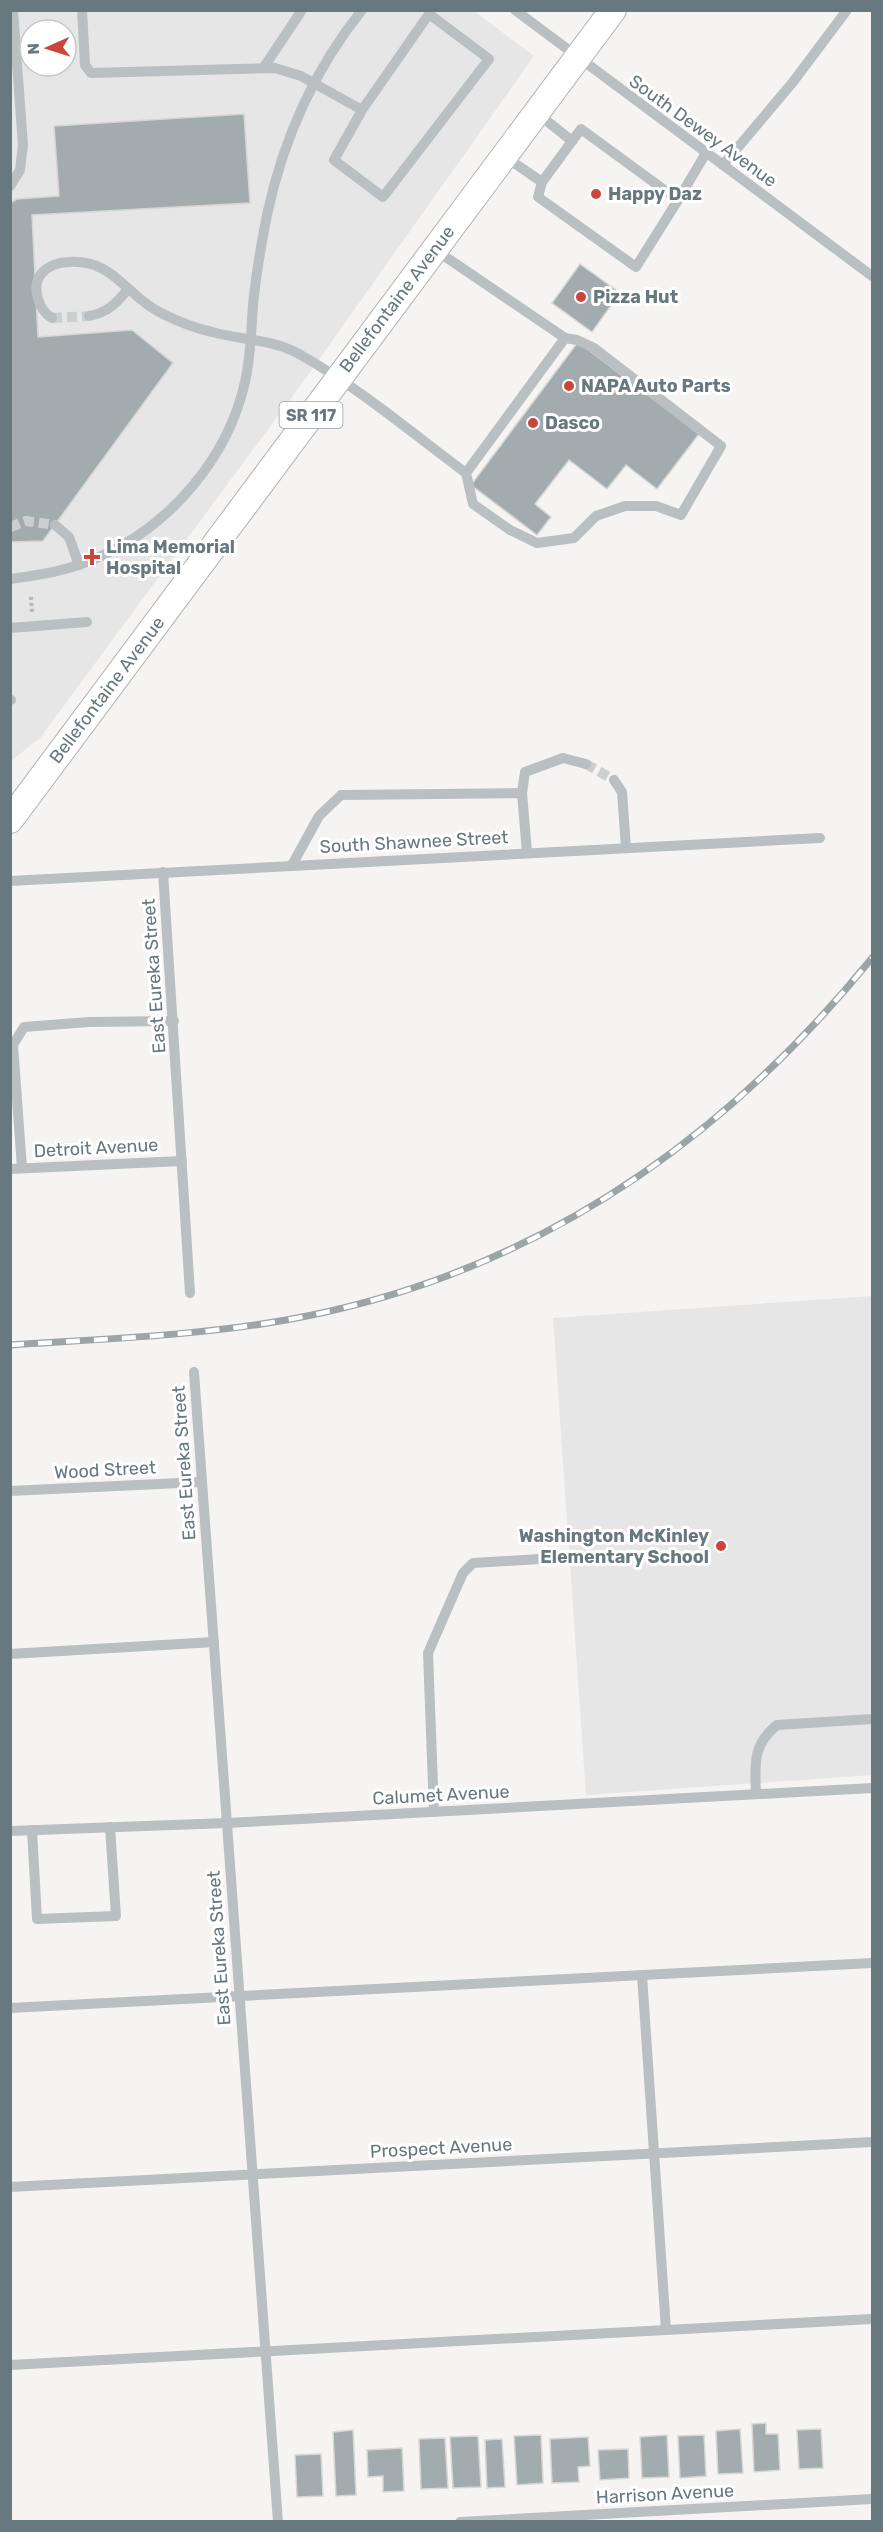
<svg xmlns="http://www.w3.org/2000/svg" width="883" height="2532" font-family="Rubik,sans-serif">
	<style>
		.built { fill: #e5e6e5; fill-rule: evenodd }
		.building { fill: #a2abae; stroke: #d6d6d4; stroke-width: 1.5 }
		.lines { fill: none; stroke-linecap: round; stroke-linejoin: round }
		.minor-tunnel { stroke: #cbcfd0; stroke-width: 10; stroke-dasharray: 10 5; stroke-linecap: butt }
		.major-casing { stroke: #aeb3b5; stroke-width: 28 }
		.path { stroke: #b4b8ba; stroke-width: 4; stroke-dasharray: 3 3; stroke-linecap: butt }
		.minor { stroke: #babfc1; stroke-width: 10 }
		.major { stroke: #fff; stroke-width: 26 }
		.rail-casing { stroke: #9da4a7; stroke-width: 7 }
		.rail { stroke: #fff; stroke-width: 4.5; stroke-dasharray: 14; stroke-linecap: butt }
		.poi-dot { fill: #cb453b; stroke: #fff; stroke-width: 2 }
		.labels { text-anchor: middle; stroke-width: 6; stroke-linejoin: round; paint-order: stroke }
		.shield { fill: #fff; stroke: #95a0a5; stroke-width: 1.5 }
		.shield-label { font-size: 16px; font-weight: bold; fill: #68787f }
		.street-label { font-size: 18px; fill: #68787f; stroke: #fff }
		.poi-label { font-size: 18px; font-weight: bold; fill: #68787f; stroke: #fff; text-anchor: start }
	</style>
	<rect width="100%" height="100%" fill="#f5f4f2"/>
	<g class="built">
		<path d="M11,11H474L534,56L308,375L40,738L11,761ZM30,30H66V66H30Z"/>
		<polygon points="872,1296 872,1775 586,1795 553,1318"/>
	</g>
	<g class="building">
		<polygon points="244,114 250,203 32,215 38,337 132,330 173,363 43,541 10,542 10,203 17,199 59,196 54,126"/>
		<polygon points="580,264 620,293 592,332 552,303"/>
		<polygon points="578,342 699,434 657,489 626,465 607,489 569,460 535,504 551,517 537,535 471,485"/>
		<polygon points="766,2423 766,2434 778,2434 780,2470 754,2472 752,2424"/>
		<polygon points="740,2429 743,2473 718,2474 716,2431"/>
		<polygon points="821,2429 823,2468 799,2469 797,2430"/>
		<polygon points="353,2430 356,2495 336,2496 333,2432"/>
		<polygon points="541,2435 543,2483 517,2485 514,2436"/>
		<polygon points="667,2435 669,2477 642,2478 640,2437"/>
		<polygon points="704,2435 706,2476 680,2478 678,2436"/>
		<polygon points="478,2436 481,2487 453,2488 450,2437"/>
		<polygon points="588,2437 590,2466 578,2467 579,2482 552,2483 550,2439"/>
		<polygon points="445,2438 448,2488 421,2489 419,2439"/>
		<polygon points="502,2439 505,2487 487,2488 485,2440"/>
		<polygon points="402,2448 404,2491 383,2492 383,2476 368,2477 367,2450"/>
		<polygon points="628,2449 629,2478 600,2480 598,2450"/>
		<polygon points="321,2454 323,2496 297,2497 295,2455"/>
	</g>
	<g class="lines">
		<g class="minor-tunnel">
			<polyline points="52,318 89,316"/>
			<polyline points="10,527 26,521 55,525"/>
			<polyline points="586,764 614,780"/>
		</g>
		<defs>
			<polyline id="major" points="10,820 613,10"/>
		</defs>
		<use href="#major" class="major-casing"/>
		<polyline class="path" points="31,597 32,612"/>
		<g class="minor">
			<polyline points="82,10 85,65 91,73 275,68 301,76 362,110 334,160 383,197 489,59 429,14 362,110"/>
			<polyline points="515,10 872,276"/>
			<polyline points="264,67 302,10"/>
			<polyline points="537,113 572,141"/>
			<polyline points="504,156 542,182 538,197 636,267 678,200 581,129 542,182"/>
			<polyline points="723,165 793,82 847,10"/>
			<polyline points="10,186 20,170 23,145 13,10"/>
			<polyline points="678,200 706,153"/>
			<path d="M89,316C107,313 117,303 128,289"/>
			<path d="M52,318C39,311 31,287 41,274C48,266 59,262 69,262C114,259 125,295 161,313C177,321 194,328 212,332C241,340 272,339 299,354C358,387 412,433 466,473L565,338L434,249"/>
			<polyline points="466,473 473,504 510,530 537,543 574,538 596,516 625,506 656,506 681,515 721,446 594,348 577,340 565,338"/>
			<polyline points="55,525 69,537 79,565"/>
			<path d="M10,579C40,575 71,570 99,557C170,526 228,458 245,382C251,356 251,331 253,305C256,275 261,245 267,215C283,140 314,70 362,10"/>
			<polyline points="10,628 87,622"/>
			<polyline points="10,700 11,700"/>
			<polyline points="614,780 622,792 626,848"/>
			<polyline points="522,793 525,772 563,758 586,764"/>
			<polyline points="292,865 319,816 341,795 522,793 527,853"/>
			<polyline points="163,872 190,1293"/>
			<polyline points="10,881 820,838"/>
			<polyline points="22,1168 13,1045 24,1027 89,1022 174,1021"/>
			<polyline points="10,1169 182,1161"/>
			<polyline points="194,1372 278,2522"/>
			<polyline points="10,1491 202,1482"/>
			<polyline points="10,1654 214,1642"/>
			<path d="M756,1794C755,1765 752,1745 777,1725L872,1719"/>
			<polyline points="434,1812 428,1653 463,1573 473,1563 556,1558"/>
			<polyline points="32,1830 37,1919 116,1916 110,1827"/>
			<polyline points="10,1831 227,1823 872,1788"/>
			<polyline points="642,1975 666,2330"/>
			<polyline points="10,2008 872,1963"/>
			<polyline points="10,2187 872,2142"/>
			<polyline points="10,2365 872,2319"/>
			<polyline points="460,2522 872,2499"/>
		</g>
		<use href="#major" class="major"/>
		<defs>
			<path id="rail" d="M10,1345C102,1339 195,1336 286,1320C528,1277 719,1146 872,958"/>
		</defs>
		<use href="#rail" class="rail-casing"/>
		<use href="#rail" class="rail"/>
	</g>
	<g class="poi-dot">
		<circle cx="596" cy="194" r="6"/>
		<circle cx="581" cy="297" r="6"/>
		<circle cx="569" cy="386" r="6"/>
		<circle cx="533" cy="423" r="6"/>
		<path d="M89 548h6v6h6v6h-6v6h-6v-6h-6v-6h6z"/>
		<circle cx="721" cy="1546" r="6"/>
	</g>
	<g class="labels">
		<rect class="shield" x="279.5" y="402" width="63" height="26" rx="4.5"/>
		<g class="shield-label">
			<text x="311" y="421">SR 117</text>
		</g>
		<g class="street-label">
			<text transform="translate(703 131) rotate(36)" y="6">South Dewey Avenue</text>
			<text transform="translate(397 299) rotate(-53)" y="6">Bellefontaine Avenue</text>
			<text transform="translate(107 690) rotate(-53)" y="6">Bellefontaine Avenue</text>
			<text transform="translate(414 842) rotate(-3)" y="6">South Shawnee Street</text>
			<text transform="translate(154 976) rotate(-94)" y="6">East Eureka Street</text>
			<text transform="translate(96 1148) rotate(-3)" y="6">Detroit Avenue</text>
			<text transform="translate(184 1463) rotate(-94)" y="6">East Eureka Street</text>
			<text transform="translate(105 1470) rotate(-3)" y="6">Wood Street</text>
			<text transform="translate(441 1795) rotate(-3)" y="6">Calumet Avenue</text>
			<text transform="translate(219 1948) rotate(-94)" y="6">East Eureka Street</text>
			<text transform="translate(441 2148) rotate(-3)" y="6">Prospect Avenue</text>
			<text transform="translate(665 2494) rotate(-3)" y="6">Harrison Avenue</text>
		</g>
		<g class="poi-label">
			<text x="608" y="200">Happy Daz</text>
			<text x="593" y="303">Pizza Hut</text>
			<text x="581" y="392">NAPA Auto Parts</text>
			<text x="545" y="429">Dasco</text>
			<text x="106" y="553">Lima Memorial<tspan x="106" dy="21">Hospital</tspan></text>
			<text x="709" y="1542" text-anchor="end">Washington McKinley<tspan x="709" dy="21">Elementary School</tspan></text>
		</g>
	</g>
	<rect width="883" height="2532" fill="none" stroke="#68787f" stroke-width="24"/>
	<g transform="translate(48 48) rotate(267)"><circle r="28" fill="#ffffff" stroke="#c3c9cc" stroke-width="1.5"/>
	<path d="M0-4.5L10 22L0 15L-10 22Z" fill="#cb453b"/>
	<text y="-9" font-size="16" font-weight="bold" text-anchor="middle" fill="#68787f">N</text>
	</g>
</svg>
